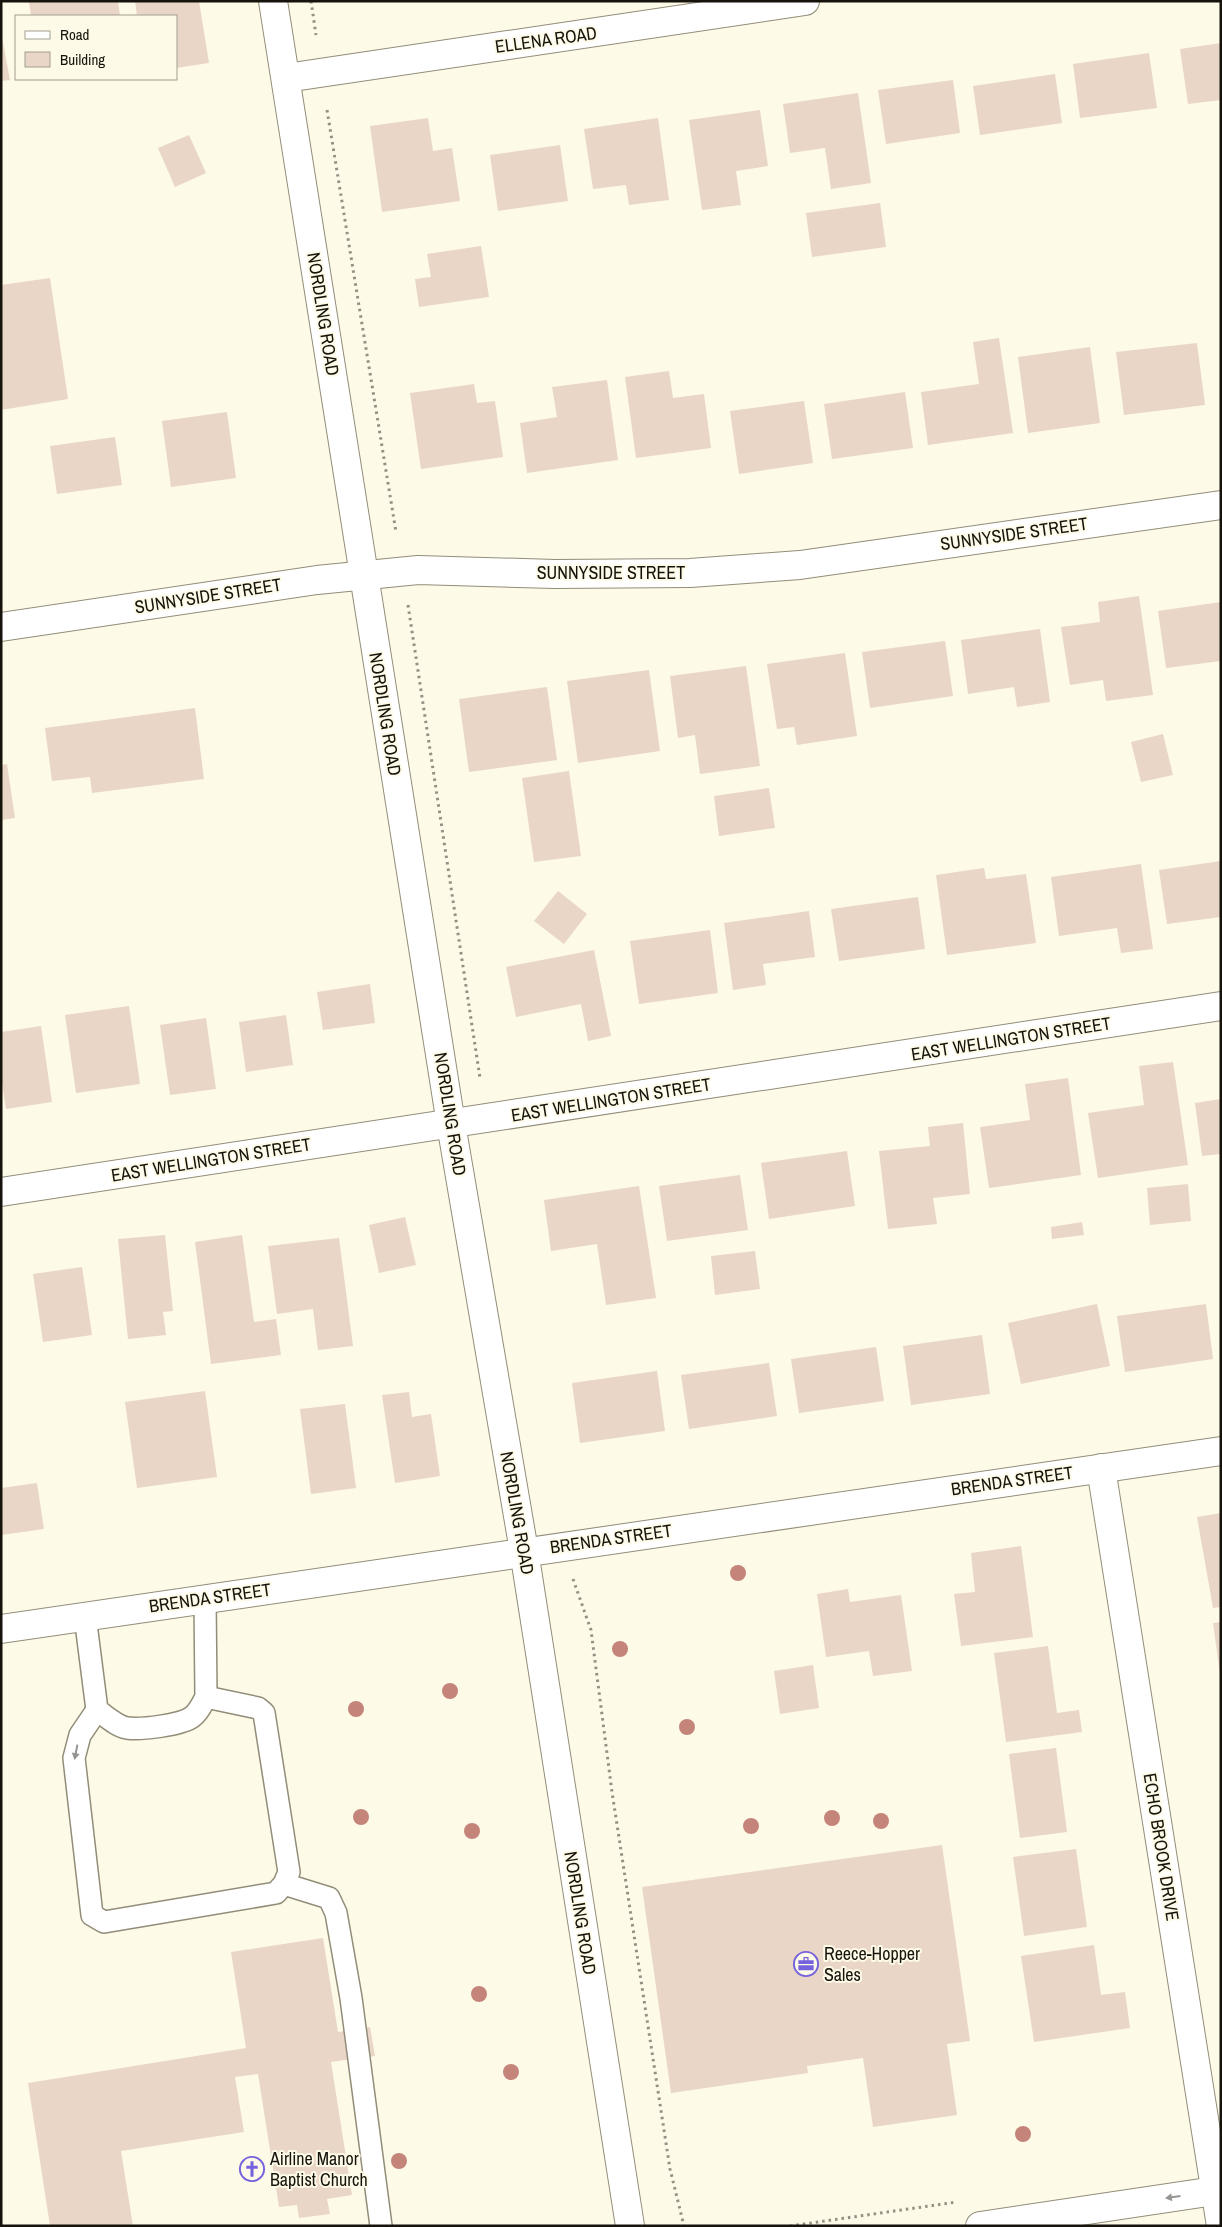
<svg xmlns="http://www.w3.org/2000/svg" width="1222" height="2227" font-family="'Archivo Narrow',sans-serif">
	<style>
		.building { fill: #e9d6c6 }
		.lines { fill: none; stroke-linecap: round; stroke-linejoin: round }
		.service-casing { stroke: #928d78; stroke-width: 24 }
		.minor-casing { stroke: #928d78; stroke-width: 30 }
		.tertiary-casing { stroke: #928d78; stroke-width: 30 }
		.secondary-casing { stroke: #928d78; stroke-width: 30 }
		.path { stroke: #949184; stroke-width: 3; stroke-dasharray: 2.5 4; stroke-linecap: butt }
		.service { stroke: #fff; stroke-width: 21 }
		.minor { stroke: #fff; stroke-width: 28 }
		.tertiary { stroke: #fff; stroke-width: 28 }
		.secondary { stroke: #fff; stroke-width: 28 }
		.tree { fill: #c48479 }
		.oneway { fill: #969591 }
		.labels { text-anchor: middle; stroke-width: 4; stroke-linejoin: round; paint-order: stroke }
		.street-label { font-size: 18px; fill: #15130b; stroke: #fefae8 }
		.poi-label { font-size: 18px; fill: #15130b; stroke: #fefae8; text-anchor: start }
	</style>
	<rect width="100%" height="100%" fill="#fefae8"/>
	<g class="building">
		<polygon points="37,1 118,1 120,16 31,16 29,2"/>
		<polygon points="135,1 199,1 209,63 176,68 176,16 137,16"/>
		<polygon points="1,32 10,80 1,81"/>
		<polygon points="1221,43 1221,100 1188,104 1180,49"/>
		<polygon points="1149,53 1157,108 1080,118 1073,64"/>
		<polygon points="1055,74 1062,123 980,135 973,86"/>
		<polygon points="953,80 960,133 886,144 878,90"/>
		<polygon points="858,93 871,183 831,189 825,148 790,153 783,104"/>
		<polygon points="760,110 768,166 736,171 741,205 702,210 689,120"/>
		<polygon points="428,118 433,151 452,148 460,201 382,212 370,126"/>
		<polygon points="658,118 669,200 629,205 626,185 593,189 584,129"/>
		<polygon points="189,135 206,173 175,187 158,148"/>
		<polygon points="560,145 568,201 498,211 490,155"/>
		<polygon points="880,203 886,247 812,257 806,213"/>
		<polygon points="481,246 489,297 419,307 415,279 431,277 427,254"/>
		<polygon points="50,278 68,399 1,410 1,285"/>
		<polygon points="999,338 1013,433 928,445 921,392 979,384 973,342"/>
		<polygon points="1197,343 1205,405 1124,415 1116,352"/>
		<polygon points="1090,347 1100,423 1028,433 1018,357"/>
		<polygon points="669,371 673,398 704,394 711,448 636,458 625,377"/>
		<polygon points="607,380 618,460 527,473 520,423 557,417 552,387"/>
		<polygon points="474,384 477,403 495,401 503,457 421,469 410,393"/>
		<polygon points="905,392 913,448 832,459 824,404"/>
		<polygon points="804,401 813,463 739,474 730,411"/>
		<polygon points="227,412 236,478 171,487 162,421"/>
		<polygon points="115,437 122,485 57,494 50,446"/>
		<polygon points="1139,596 1153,695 1106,701 1103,680 1070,685 1061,627 1100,622 1098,602"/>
		<polygon points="1221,602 1221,661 1166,668 1158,611"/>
		<polygon points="1040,629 1050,702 1017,707 1014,687 968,694 961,640"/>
		<polygon points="945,641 953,696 870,708 862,652"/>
		<polygon points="845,653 857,736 797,745 794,727 777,729 767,664"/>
		<polygon points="746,666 760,766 700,774 695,735 678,738 670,676"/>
		<polygon points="649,670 660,751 578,763 567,681"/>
		<polygon points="547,687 557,760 469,772 459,699"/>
		<polygon points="195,708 204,779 92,793 90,777 52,781 45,728"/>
		<polygon points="1163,734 1173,775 1141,782 1131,742"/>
		<polygon points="7,764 15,818 1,820 1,765"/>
		<polygon points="569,771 581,856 534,862 522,778"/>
		<polygon points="769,788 775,828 719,836 714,796"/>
		<polygon points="1221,861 1221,917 1167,924 1159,870"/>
		<polygon points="1141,864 1153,949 1121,953 1117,928 1059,936 1051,877"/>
		<polygon points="984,868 986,879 1026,874 1036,943 947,955 936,875"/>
		<polygon points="558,891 587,914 564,944 534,921"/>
		<polygon points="918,897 925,949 839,961 831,909"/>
		<polygon points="809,911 815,957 763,964 766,985 733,990 724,923"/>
		<polygon points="710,930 718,993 639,1004 630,941"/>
		<polygon points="594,950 611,1036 588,1041 581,1004 516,1017 506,967"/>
		<polygon points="370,984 375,1023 323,1030 317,992"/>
		<polygon points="129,1006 140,1084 76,1093 65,1015"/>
		<polygon points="286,1015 293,1065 246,1072 239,1022"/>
		<polygon points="206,1018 216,1089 170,1095 160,1025"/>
		<polygon points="41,1026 52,1102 6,1109 1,1076 1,1032"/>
		<polygon points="1173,1062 1188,1165 1098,1178 1088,1113 1144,1105 1139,1066"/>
		<polygon points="1068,1078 1081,1175 989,1188 980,1127 1030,1120 1025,1084"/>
		<polygon points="1221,1099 1221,1154 1202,1156 1195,1103"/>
		<polygon points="963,1123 970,1194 933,1198 937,1224 888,1229 879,1151 930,1146 928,1127"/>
		<polygon points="847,1151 855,1206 769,1219 761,1163"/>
		<polygon points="740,1175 748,1230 667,1241 659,1186"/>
		<polygon points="1188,1184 1191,1221 1150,1225 1147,1188"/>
		<polygon points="639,1186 656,1298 606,1305 597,1244 551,1251 544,1200"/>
		<polygon points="405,1217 416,1265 379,1273 369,1225"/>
		<polygon points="1082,1222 1084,1235 1052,1239 1051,1227"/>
		<polygon points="165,1235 173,1311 163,1312 166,1335 128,1339 118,1239"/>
		<polygon points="242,1235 254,1322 276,1319 281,1355 211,1364 195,1242"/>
		<polygon points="339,1238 353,1346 318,1350 313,1309 277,1314 268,1246"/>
		<polygon points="755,1251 760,1289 715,1295 711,1256"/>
		<polygon points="82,1267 92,1335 43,1342 33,1274"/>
		<polygon points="1097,1304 1110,1366 1021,1384 1008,1323"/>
		<polygon points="1206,1304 1213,1359 1125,1372 1117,1316"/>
		<polygon points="982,1335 990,1394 911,1405 903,1346"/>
		<polygon points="876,1347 884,1401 799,1413 791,1359"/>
		<polygon points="769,1363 777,1416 689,1429 681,1375"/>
		<polygon points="657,1371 665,1431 580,1443 572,1383"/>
		<polygon points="205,1391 217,1477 137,1488 125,1402"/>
		<polygon points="409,1392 412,1417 431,1414 440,1476 395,1483 382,1395"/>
		<polygon points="345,1404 356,1488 311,1494 300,1409"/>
		<polygon points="37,1483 44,1529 1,1535 1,1488"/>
		<polygon points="1221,1513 1221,1607 1213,1608 1197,1517"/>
		<polygon points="1021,1546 1033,1637 961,1646 954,1594 975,1592 971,1553"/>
		<polygon points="848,1589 850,1602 901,1595 912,1671 873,1676 869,1651 826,1657 817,1594"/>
		<polygon points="1221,1622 1221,1673 1220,1674 1213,1623"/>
		<polygon points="1048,1646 1057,1713 1079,1710 1082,1732 1006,1742 994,1653"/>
		<polygon points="813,1665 819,1708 780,1714 774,1671"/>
		<polygon points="1056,1748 1067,1832 1020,1838 1009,1754"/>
		<polygon points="942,1845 970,2041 947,2044 957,2115 873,2127 863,2058 807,2066 808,2073 671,2093 642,1887"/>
		<polygon points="1076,1849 1087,1927 1024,1936 1013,1857"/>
		<polygon points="323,1938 338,2032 370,2027 375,2056 331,2062 352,2195 327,2199 330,2214 299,2218 297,2205 279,2207 258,2074 235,2077 244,2132 121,2151 133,2226 50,2226 28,2083 246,2048 231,1952"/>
		<polygon points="1094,1945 1101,1995 1125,1992 1130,2028 1034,2042 1021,1956"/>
	</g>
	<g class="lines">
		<defs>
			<g id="service">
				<path d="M85,1616L97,1710C106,1716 116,1726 127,1728C141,1730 181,1725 192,1717C199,1712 202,1704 206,1697L205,1599"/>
				<polyline points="97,1710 80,1735 74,1758 92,1915 104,1922 276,1893 284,1884 289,1872 264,1713 258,1708 206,1697"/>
				<polyline points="284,1884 329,1898 336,1913 351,1998 381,2226"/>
			</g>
			<g id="minor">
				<polyline points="286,78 805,1"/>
				<polyline points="1,627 317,580 418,570 555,574 690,573 800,565 1221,505"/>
				<polyline points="1,1192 1221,1006"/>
				<polyline points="1101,1468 1221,2226"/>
				<polyline points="1,1629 1221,1451"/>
			</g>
			<polyline id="tertiary" points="273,1 451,1124 524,1551 630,2226"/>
			<polyline id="secondary" points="980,2226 1221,2190"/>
		</defs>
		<use href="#service" class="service-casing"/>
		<use href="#minor" class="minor-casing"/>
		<use href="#tertiary" class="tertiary-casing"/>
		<use href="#secondary" class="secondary-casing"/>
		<g class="path">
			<polyline points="311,1 316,35"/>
			<polyline points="327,110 396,532"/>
			<polyline points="408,605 480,1078"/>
			<polyline points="573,1579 591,1630 612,1792 670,2169 684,2226"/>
			<polyline points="790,2226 957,2202"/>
		</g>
		<use href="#service" class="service"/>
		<use href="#minor" class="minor"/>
		<use href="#tertiary" class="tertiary"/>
		<use href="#secondary" class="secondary"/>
	</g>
	<g class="tree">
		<circle cx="738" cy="1573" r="8"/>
		<circle cx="620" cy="1649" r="8"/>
		<circle cx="450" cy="1691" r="8"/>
		<circle cx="356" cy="1709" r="8"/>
		<circle cx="687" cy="1727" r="8"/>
		<circle cx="361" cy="1817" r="8"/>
		<circle cx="832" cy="1818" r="8"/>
		<circle cx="881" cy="1821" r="8"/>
		<circle cx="751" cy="1826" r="8"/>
		<circle cx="472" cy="1831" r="8"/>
		<circle cx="479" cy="1994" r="8"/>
		<circle cx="511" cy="2072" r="8"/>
		<circle cx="1023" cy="2134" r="8"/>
		<circle cx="399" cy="2161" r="8"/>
	</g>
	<defs><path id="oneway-solid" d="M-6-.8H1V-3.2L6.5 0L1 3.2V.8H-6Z" transform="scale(1.25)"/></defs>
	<g class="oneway">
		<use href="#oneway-solid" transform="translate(76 1752) rotate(101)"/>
		<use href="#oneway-solid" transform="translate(1173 2197) rotate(172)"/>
	</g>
	<defs>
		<symbol id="office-ring" viewBox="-11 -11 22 22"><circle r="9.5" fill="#fefae8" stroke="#7562dd" stroke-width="1.5"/><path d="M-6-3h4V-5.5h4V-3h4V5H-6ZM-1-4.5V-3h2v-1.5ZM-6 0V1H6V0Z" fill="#7562dd"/></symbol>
		<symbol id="church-ring" viewBox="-11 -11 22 22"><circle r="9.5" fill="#fefae8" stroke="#7562dd" stroke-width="1.5"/><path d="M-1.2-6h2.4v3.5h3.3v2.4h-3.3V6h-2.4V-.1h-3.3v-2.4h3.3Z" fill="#7562dd"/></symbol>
	</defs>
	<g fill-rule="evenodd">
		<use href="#office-ring" x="792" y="1950" width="28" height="28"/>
		<use href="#church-ring" x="238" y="2155" width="28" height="28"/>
	</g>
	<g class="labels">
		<g class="street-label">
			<text transform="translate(546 40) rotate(-8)" y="6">ELLENA ROAD</text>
			<text transform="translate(323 314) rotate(81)" y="6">NORDLING ROAD</text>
			<text transform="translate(1014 534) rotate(-8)" y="6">SUNNYSIDE STREET</text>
			<text x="611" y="579">SUNNYSIDE STREET</text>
			<text transform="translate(208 596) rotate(-9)" y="6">SUNNYSIDE STREET</text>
			<text transform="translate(385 714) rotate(81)" y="6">NORDLING ROAD</text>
			<text transform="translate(1011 1039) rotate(-9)" y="6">EAST WELLINGTON STREET</text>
			<text transform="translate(611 1100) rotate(-9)" y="6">EAST WELLINGTON STREET</text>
			<text transform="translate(450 1114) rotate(81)" y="6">NORDLING ROAD</text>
			<text transform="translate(211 1160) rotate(-9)" y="6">EAST WELLINGTON STREET</text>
			<text transform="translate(1012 1481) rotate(-8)" y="6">BRENDA STREET</text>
			<text transform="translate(517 1513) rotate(80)" y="6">NORDLING ROAD</text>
			<text transform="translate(611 1539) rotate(-8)" y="6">BRENDA STREET</text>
			<text transform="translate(210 1598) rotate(-8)" y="6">BRENDA STREET</text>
			<text transform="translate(1161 1847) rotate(81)" y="6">ECHO BROOK DRIVE</text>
			<text transform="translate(580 1913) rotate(81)" y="6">NORDLING ROAD</text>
		</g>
		<g class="poi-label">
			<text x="824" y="1960">Reece-Hopper<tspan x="824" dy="21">Sales</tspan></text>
			<text x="270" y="2165">Airline Manor<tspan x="270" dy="21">Baptist Church</tspan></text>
		</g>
	</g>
	<rect width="1222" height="2227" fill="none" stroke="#15130b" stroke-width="5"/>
	<rect x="15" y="15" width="162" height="65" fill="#fefae8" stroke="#a19e90"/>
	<rect x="25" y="31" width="25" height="8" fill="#ffffff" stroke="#a19e90"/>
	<text x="60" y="40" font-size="15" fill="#15130b">Road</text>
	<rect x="25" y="52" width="25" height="15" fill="#e9d6c6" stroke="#a19e90"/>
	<text x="60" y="65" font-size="15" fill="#15130b">Building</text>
</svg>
